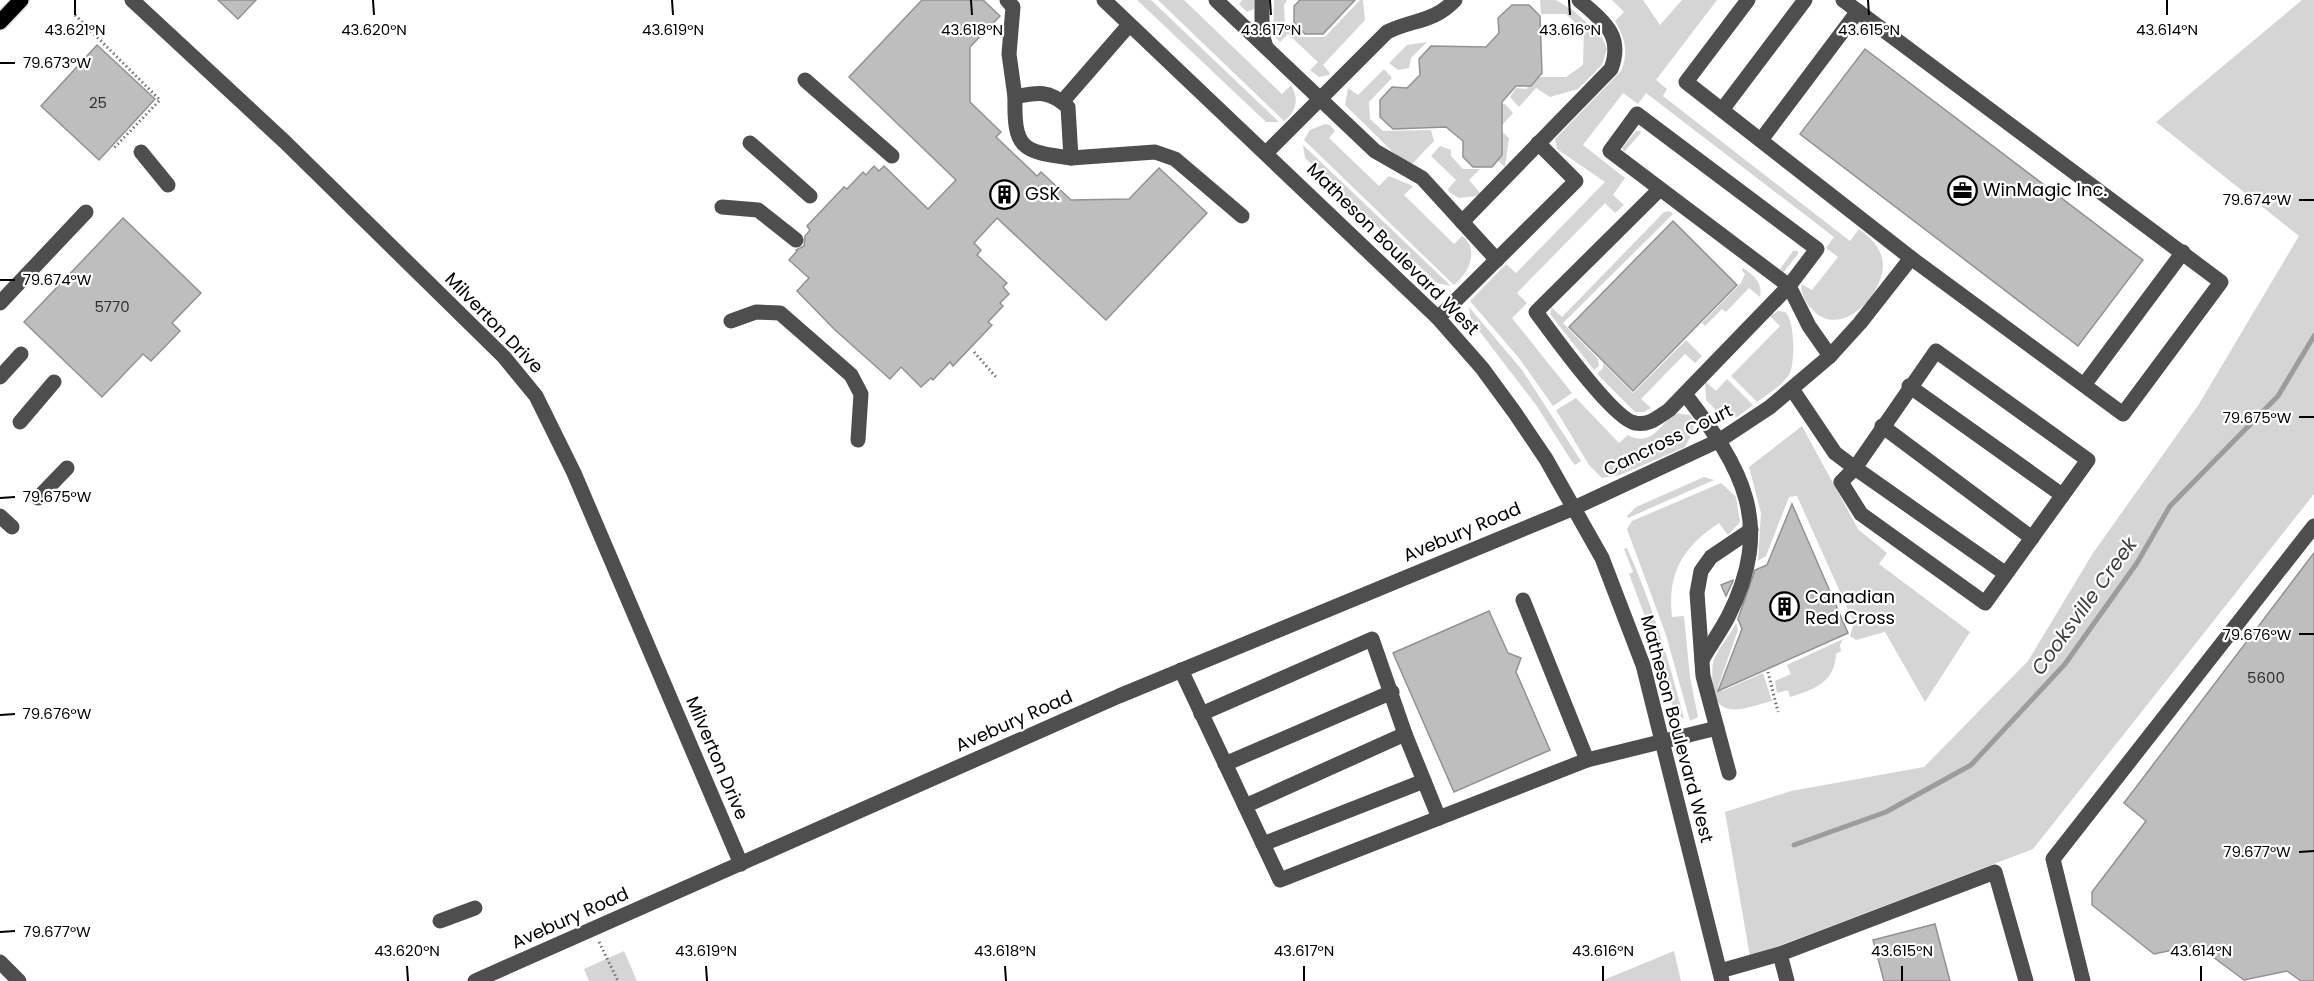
<svg xmlns="http://www.w3.org/2000/svg" width="2314" height="981" font-family="Poppins,sans-serif">
	<style>
		.green { fill: #d5d5d5 }
		.lines { fill: none; stroke-linecap: round; stroke-linejoin: round }
		.stream { stroke: #9c9c9c; stroke-width: 5 }
		.building { fill: #bebebe; stroke: #929292; stroke-width: 1.5 }
		.major-casing { stroke: #dbdbdb; stroke-width: 18 }
		.path { stroke: #707070; stroke-width: 3; stroke-dasharray: 1.5 3; stroke-linecap: butt }
		.minor { stroke: #4e4e4e; stroke-width: 15 }
		.major { stroke: #000; stroke-width: 15 }
		.ticks { fill: none; stroke: #000; stroke-width: 2 }
		.labels { text-anchor: middle; stroke-width: 4.5; stroke-linejoin: round; paint-order: stroke }
		.number-label { font-size: 15px; fill: #303030 }
		.poi-label { font-size: 18px; fill: #000; stroke: #fff; text-anchor: start }
		.street-label { font-size: 18px; fill: #000; stroke: #fff }
		.water-label { font-size: 20px; font-style: italic; fill: #3d3d3d; stroke: #fff }
		.ticks-label { font-size: 15px; text-anchor: middle; fill: #000; stroke: #fff; stroke-width: 4.5; stroke-linejoin: round; paint-order: stroke }
	</style>
	<rect width="100%" height="100%" fill="#fff"/>
	<g class="green">
		<polygon points="1137,0 1151,0 1279,122 1266,122"/>
		<path d="M1158,0H1184L1282,94L1291,85C1299,99 1297,111 1284,121Z"/>
		<polygon points="1242,0 1254,0 1254,9 1247,12 1239,4"/>
		<polygon points="1274,0 1287,0 1284,5 1285,24 1298,37 1325,37 1360,0 1363,0 1365,20 1323,65 1330,73 1329,75 1319,77 1310,70 1318,62 1288,34 1280,42 1273,34"/>
		<polygon points="1540,0 1556,0 1574,11 1602,37 1607,49 1602,65 1578,89 1550,97 1536,88 1519,107 1510,97 1516,88 1526,89 1536,77 1566,77 1583,65 1584,31 1566,14 1541,14"/>
		<path d="M1612,0H1643L1660,25L1682,0H1717L1656,80L1667,89L1663,96L1850,241L1859,229C1869,237 1879,245 1882,258C1890,289 1841,343 1812,309C1805,302 1801,293 1801,284L1812,290L1838,257L1826,248L1834,237L1646,93L1638,104L1623,93L1583,145L1625,178L1613,195L1624,205L1615,213L1605,203L1517,293L1527,303L1512,318L1572,393L1553,406L1519,358L1470,301L1506,264L1516,273L1605,182L1557,149L1555,139L1621,71C1629,52 1625,38 1615,21L1624,12Z"/>
		<polygon points="2302,0 2314,0 2314,494 2033,849 1750,957 1725,812 1791,791 1924,767 2028,661 2093,553 2199,404 2299,236 2156,122"/>
		<polygon points="1427,42 1411,58 1409,68 1398,70 1389,63 1407,45"/>
		<polygon points="1384,69 1392,78 1369,102 1370,119 1383,131 1431,130 1434,141 1412,164 1401,160 1345,105 1348,88 1358,95"/>
		<polygon points="1498,104 1505,104 1513,113 1499,129 1509,138 1505,167 1495,158"/>
		<path d="M1325,124L1330,125L1335,131L1329,138L1379,186L1389,176L1413,186L1404,195L1454,244L1462,236C1480,249 1469,273 1454,285L1304,140L1310,130Z"/>
		<polygon points="1636,131 1641,131 1640,134 1624,152 1622,148"/>
		<polygon points="1303,145 1451,286 1437,283 1305,158"/>
		<polygon points="1440,146 1451,150 1451,156 1463,169 1480,169 1469,180 1480,193 1476,196 1459,198 1449,192 1448,189 1456,180 1431,156"/>
		<polygon points="1670,211 1673,214 1563,323 1598,359 1599,366 1594,370 1550,314 1551,309 1552,308 1562,317 1664,212"/>
		<polygon points="1793,251 1798,251 1798,254 1783,273 1780,269"/>
		<path d="M1743,268C1754,276 1763,282 1760,297L1749,288L1726,312L1722,309L1705,326L1702,323L1741,283L1745,274L1742,270Z"/>
		<polygon points="1469,307 1522,370 1581,461 1575,465 1571,460 1536,405 1471,320"/>
		<path d="M1778,311L1785,312C1795,320 1795,361 1790,373C1783,385 1768,394 1757,402L1731,376L1780,326L1770,316Z"/>
		<polygon points="1686,340 1702,356 1695,363 1685,354 1641,399 1651,408 1644,412 1635,412 1597,374 1603,368 1603,363 1633,393"/>
		<polygon points="1727,379 1753,405 1737,417 1721,415 1706,400 1705,381 1716,391"/>
		<path d="M1576,398L1619,443L1628,435C1650,447 1660,427 1674,413L1690,415C1699,426 1690,437 1685,447L1620,475L1602,478L1589,465L1556,410Z"/>
		<polygon points="1802,426 1858,529 1887,553 1879,564 1970,632 1925,702 1885,632 1856,640 1850,636 1854,623 1797,496 1789,497 1766,556 1758,561 1761,513 1749,467"/>
		<polygon points="1704,477 1714,480 1628,518 1627,516 1636,507"/>
		<path d="M1721,483L1736,497L1740,522L1728,535L1719,523C1683,547 1667,573 1672,617L1684,616L1690,677L1698,717L1690,721L1666,635L1627,529L1632,521Z"/>
		<path d="M1627,548C1652,604 1669,660 1684,719L1674,711L1652,635L1629,574L1633,572L1624,549Z"/>
		<path d="M1736,623L1738,630L1718,687L1722,691L1763,673L1772,701C1748,707 1717,722 1713,687C1712,676 1711,664 1716,655C1722,643 1731,634 1736,623Z"/>
		<path d="M1843,639L1840,645L1841,651L1836,654C1835,682 1814,690 1790,697L1788,690L1777,693L1775,681L1791,674L1787,665Z"/>
		<polygon points="624,951 637,981 589,981 584,969"/>
		<polygon points="1674,951 1681,981 1601,981"/>
	</g>
	<g class="lines">
		<polyline class="stream" points="1794,845 1886,812 1971,765 2065,664 2137,563 2170,506 2278,396 2314,336"/>
	</g>
	<g class="building">
		<polygon points="218,0 256,0 238,19"/>
		<polygon points="922,0 983,0 1000,16 970,47 970,102 1001,132 996,137 1037,176 1041,172 1071,200 1129,199 1159,168 1207,213 1106,320 997,218 974,243 981,250 977,255 1007,283 1003,287 1009,294 1000,303 1003,306 988,322 992,325 953,366 950,362 933,380 931,378 921,387 901,367 890,379 834,329 797,291 809,278 789,260 797,251 796,250 804,246 805,236 810,230 807,226 844,187 847,189 863,172 866,175 874,166 879,171 884,166 928,209 956,180 849,77"/>
		<polygon points="1300,0 1355,0 1323,34 1305,34 1294,22 1294,6"/>
		<polygon points="1512,5 1529,5 1540,16 1542,73 1531,86 1516,86 1502,102 1502,155 1492,167 1473,167 1463,157 1463,141 1446,127 1393,129 1380,117 1380,100 1392,87 1407,88 1420,75 1419,59 1431,46 1486,47 1499,33 1498,18"/>
		<polygon points="97,45 155,99 99,160 41,106"/>
		<polygon points="1865,49 2143,260 2078,346 1800,134"/>
		<polygon points="123,218 201,293 172,323 180,331 151,361 143,354 102,397 24,322"/>
		<polygon points="1673,221 1737,285 1633,391 1569,327"/>
		<polygon points="1792,504 1848,633 1718,691 1742,629 1738,619 1755,570 1767,565"/>
		<polygon points="2314,553 2314,981 2301,981 2287,971 2244,980 2197,945 2154,954 2092,905 2092,892 2146,821 2124,803"/>
		<polygon points="1733,580 1733,581 1726,596 1721,585"/>
		<polygon points="1489,611 1508,653 1521,658 1516,672 1550,750 1454,792 1393,653"/>
		<polygon points="1935,924 1950,981 1884,981 1873,940"/>
	</g>
	<g class="lines">
		<defs>
			<polyline id="major" points="0,22 21,0"/>
		</defs>
		<use href="#major" class="major-casing"/>
		<g class="path">
			<polyline points="75,15 160,100 114,148"/>
			<polyline points="974,352 996,377"/>
			<polyline points="1768,672 1778,712"/>
			<polyline points="599,942 618,981"/>
		</g>
		<g class="minor">
			<polyline points="132,0 285,142 504,357 536,396 574,473 741,864"/>
			<path d="M1007,0L1013,7L1009,54L1015,97C1038,92 1049,90 1068,107L1071,158L1155,152L1175,159L1242,216"/>
			<polyline points="1104,0 1438,318 1482,368 1515,413 1546,459 1602,558 1643,665 1722,981"/>
			<polyline points="1216,0 1375,151 1422,178 1497,260"/>
			<polyline points="1262,0 1262,34 1266,47"/>
			<polyline points="1843,0 2221,282 2123,414 1911,258"/>
			<polyline points="805,80 892,156"/>
			<path d="M1015,97C1014,148 1021,152 1071,158"/>
			<polyline points="1062,102 1129,25"/>
			<polyline points="1722,110 1805,0"/>
			<polygon points="1637,114 1817,249 1789,286 1610,151"/>
			<polyline points="1761,140 1858,11"/>
			<polyline points="750,143 810,196"/>
			<polyline points="141,152 168,185"/>
			<path d="M1266,153L1387,32C1413,19 1433,23 1455,0"/>
			<path d="M1660,189L1536,312C1551,332 1613,419 1635,423C1649,426 1658,417 1669,410L1789,286L1809,326L1830,356"/>
			<polyline points="722,207 758,210 796,240"/>
			<path d="M1462,222L1611,69C1624,35 1603,21 1579,0"/>
			<polyline points="0,303 86,212"/>
			<polyline points="1438,318 1576,181 1538,143"/>
			<polyline points="731,321 756,312 780,313 851,375 861,394 858,440"/>
			<polyline points="0,377 21,354"/>
			<polyline points="2084,385 2183,252"/>
			<polyline points="1909,386 2062,495"/>
			<polyline points="1792,389 1835,453 1855,468 1841,482 1861,514 1985,603 2088,460 1936,351 1855,468 2006,574"/>
			<path d="M1685,394C1743,469 1775,524 1728,617C1720,632 1710,646 1702,660"/>
			<polyline points="20,422 54,382"/>
			<polyline points="1882,426 2032,538"/>
			<polyline points="38,498 67,468"/>
			<polyline points="0,516 12,527"/>
			<polyline points="1523,600 1587,760"/>
			<polyline points="1181,670 1280,880 1587,760 1717,728"/>
			<polyline points="1201,714 1372,639 1405,734 1439,818"/>
			<polyline points="1225,764 1392,692"/>
			<polyline points="1729,773 1703,676 1697,593 1701,571 1711,557 1751,530"/>
			<polyline points="1245,806 1405,734"/>
			<polyline points="1263,844 1424,781"/>
			<polyline points="440,921 475,908"/>
			<polyline points="0,962 19,981"/>
			<polyline points="1720,971 1780,954"/>
			<polyline points="475,981 1119,696 1574,508 1720,440 1770,407 1830,356 1860,323 1911,258 1686,82 1748,0"/>
			<polyline points="1787,981 1780,954 1995,872 2026,981"/>
			<polyline points="2083,981 2053,859 2314,526"/>
		</g>
		<use href="#major" class="major"/>
	</g>
	<path class="ticks" d="M75,0V15M373,0L374,15M672,0L673,15M971,0L972,15M1270,0L1271,15M1569,0L1570,15M1868,0L1869,15M2167,0V15M0,63H15M2299,200H2314M0,280H15M2299,417H2314M0,498L15,497M2299,634H2314M0,715L15,714M2299,852L2314,851M0,932L15,931M407,966L408,981M706,966L707,981M1005,966L1006,981M1304,966V981M1603,966V981M1902,966V981M2201,966V981"/>
	<defs>
		<symbol id="office-ring" viewBox="-11 -11 22 22"><circle r="9.5" fill="#fff" stroke="#000" stroke-width="1.5"/><path d="M-6-3h4V-5.5h4V-3h4V5H-6ZM-1-4.5V-3h2v-1.5ZM-6 0V1H6V0Z" fill="#000"/></symbol>
		<symbol id="building-ring" viewBox="-11 -11 22 22"><circle r="9.5" fill="#fff" stroke="#000" stroke-width="1.5"/><path d="M-4-6H4V6H1V3H-1V6H-4ZM-2.5-4.3h1.7v1.8h-1.7ZM.8-4.3h1.7v1.8H.8ZM-2.5-1h1.7V.8h-1.7ZM.8-1h1.7V.8H.8Z" fill="#000"/></symbol>
	</defs>
	<g fill-rule="evenodd">
		<use href="#office-ring" x="1946" y="174" width="33" height="33"/>
		<use href="#building-ring" x="988" y="178" width="33" height="33"/>
		<use href="#building-ring" x="1768" y="590" width="33" height="33"/>
	</g>
	<g class="labels">
		<g class="number-label">
			<text x="98" y="108">25</text>
			<text x="112" y="312">5770</text>
			<text x="2266" y="683">5600</text>
		</g>
		<g class="poi-label">
			<text x="1983" y="196">WinMagic Inc.</text>
			<text x="1025" y="200">GSK</text>
			<text x="1805" y="603">Canadian<tspan x="1805" dy="21">Red Cross</tspan></text>
		</g>
		<g class="street-label">
			<text transform="translate(1393 249) rotate(45)" y="6">Matheson Boulevard West</text>
			<text transform="translate(494 323) rotate(46)" y="6">Milverton Drive</text>
			<text transform="translate(1668 440) rotate(-26)" y="6">Cancross Court</text>
			<text transform="translate(1462 532) rotate(-23)" y="6">Avebury Road</text>
			<text transform="translate(1014 721) rotate(-24)" y="6">Avebury Road</text>
			<text transform="translate(1677 729) rotate(75)" y="6">Matheson Boulevard West</text>
			<text transform="translate(717 758) rotate(67)" y="6">Milverton Drive</text>
			<text transform="translate(570 918) rotate(-24)" y="6">Avebury Road</text>
		</g>
		<g class="water-label">
			<text transform="translate(2084 606) rotate(-54)" y="7">Cooksville Creek</text>
		</g>
	</g>
	<g class="ticks-label">
		<text x="75" y="35">43.621°N</text>
		<text x="374" y="35">43.620°N</text>
		<text x="673" y="35">43.619°N</text>
		<text x="972" y="35">43.618°N</text>
		<text x="1271" y="35">43.617°N</text>
		<text x="1570" y="35">43.616°N</text>
		<text x="1869" y="35">43.615°N</text>
		<text x="2167" y="35">43.614°N</text>
		<text x="57" y="68">79.673°W</text>
		<text x="2257" y="205">79.674°W</text>
		<text x="57" y="285">79.674°W</text>
		<text x="2257" y="423">79.675°W</text>
		<text x="57" y="502">79.675°W</text>
		<text x="2257" y="640">79.676°W</text>
		<text x="57" y="719">79.676°W</text>
		<text x="2257" y="857">79.677°W</text>
		<text x="57" y="937">79.677°W</text>
		<text x="407" y="956">43.620°N</text>
		<text x="706" y="956">43.619°N</text>
		<text x="1005" y="956">43.618°N</text>
		<text x="1304" y="956">43.617°N</text>
		<text x="1603" y="956">43.616°N</text>
		<text x="1902" y="956">43.615°N</text>
		<text x="2201" y="956">43.614°N</text>
	</g>
</svg>
